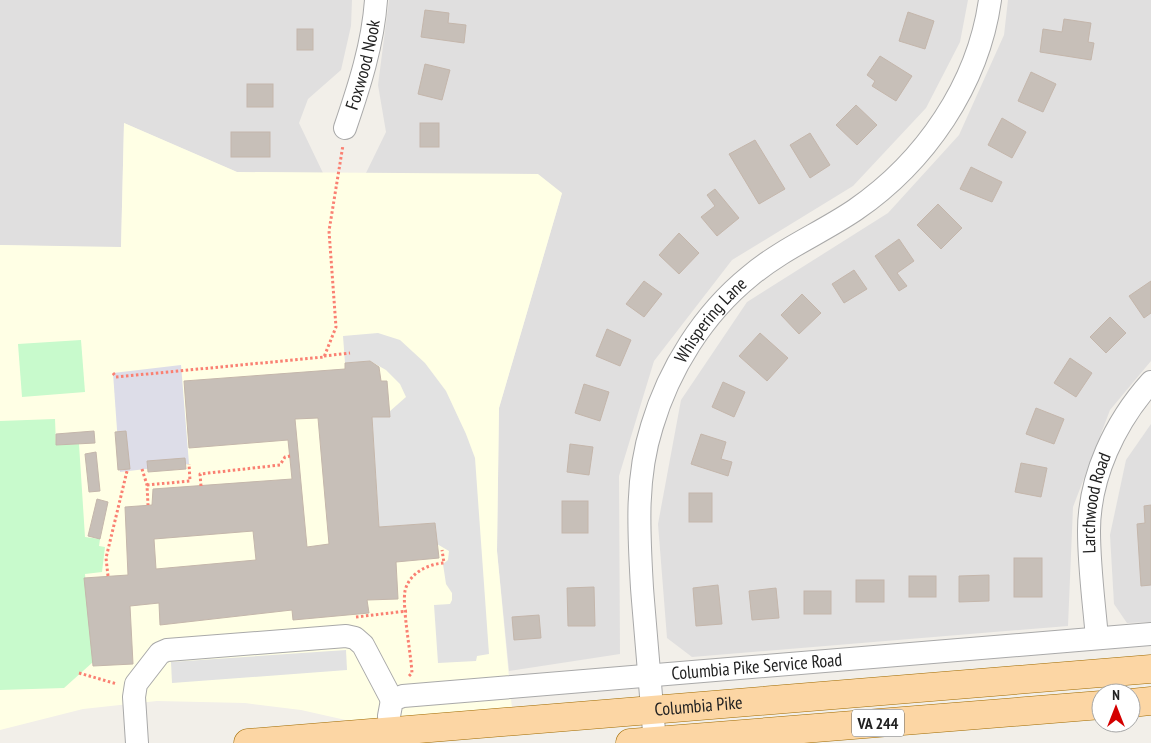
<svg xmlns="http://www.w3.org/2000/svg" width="1151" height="743" font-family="'PT Sans Narrow',sans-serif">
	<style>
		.residential { fill: #e0dfdf }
		.education { fill: #ffffe5 }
		.park { fill: #c8facc }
		.parking { fill: #e2e2e2 }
		.plaza { fill: #dddde8 }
		.building { fill: #c7bfb8; stroke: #c4b6ab; fill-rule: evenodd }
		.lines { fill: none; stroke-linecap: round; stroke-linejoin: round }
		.minor-casing { stroke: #a9a9a9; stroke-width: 24 }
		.major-casing { stroke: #a06b00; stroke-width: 29 }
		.path { stroke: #fa8072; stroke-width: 3; stroke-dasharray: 2.5 2.5; stroke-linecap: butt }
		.minor { stroke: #fff; stroke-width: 22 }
		.major { stroke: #fcd6a4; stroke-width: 28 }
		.labels { text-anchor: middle; stroke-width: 5; stroke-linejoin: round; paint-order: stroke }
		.shield { fill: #fff; stroke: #646464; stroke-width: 1 }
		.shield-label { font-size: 16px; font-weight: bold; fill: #222 }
		.street-label { font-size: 18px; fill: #222; stroke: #fff }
	</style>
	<rect width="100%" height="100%" fill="#f2efe9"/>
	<g class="residential">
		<polygon points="0,0 352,0 351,26 341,70 308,99 299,123 323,173 237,172 124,123 121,248 0,245"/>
		<polygon points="389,0 968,0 960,42 926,108 853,186 732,260 654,361 619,476 620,654 509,671 497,551 499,408 562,193 366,173 386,132 378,85"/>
		<polygon points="1008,0 1151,0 1151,361 1110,410 1073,507 1068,626 692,657 667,638 658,524 681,400 747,302 888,213 959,135 1004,35"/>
		<polygon points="1151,424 1151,622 1127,623 1114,604 1110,535 1126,460"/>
	</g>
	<polygon class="education" points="124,123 237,172 538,174 562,193 499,408 497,551 512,709 350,721 301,710 245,703 157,701 83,709 0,730 0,245 121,247"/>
	<g class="park">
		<polygon points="81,340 85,392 22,397 18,344"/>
		<polygon points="55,419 56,445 79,444 85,537 100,539 99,546 105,547 102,572 85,574 93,662 64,688 0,690 0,421"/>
	</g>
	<g class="parking">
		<polygon points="378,333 400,340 425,363 446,391 466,434 475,458 489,654 477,656 476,661 438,663 434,605 450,604 452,600 452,593 446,584 443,564 448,560 449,551 437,544 435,523 379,527 372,417 389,417 389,412 406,397 400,384 386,370 370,361 345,363 343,336"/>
		<polygon points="346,650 347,670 172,683 171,662"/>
	</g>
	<polygon class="plaza" points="181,365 189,464 120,472 113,373"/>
	<g class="building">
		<polygon points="425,10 449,13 448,23 466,25 464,43 421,37"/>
		<polygon points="908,12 934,21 925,49 899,41"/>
		<polygon points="1064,19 1091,23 1088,42 1094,43 1091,60 1040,52 1043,29 1062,32"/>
		<rect x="297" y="29" width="16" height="21"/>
		<polygon points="880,56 912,76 896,101 872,86 875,81 867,75"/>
		<polygon points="425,64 450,70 442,100 418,94"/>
		<polygon points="1031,72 1056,84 1043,112 1018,101"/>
		<rect x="247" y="84" width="26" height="23"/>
		<polygon points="856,105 877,125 857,145 836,125"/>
		<polygon points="1002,118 1026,132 1012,158 988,145"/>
		<rect x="420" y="123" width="19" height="24"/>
		<rect x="231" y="132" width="39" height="25"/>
		<polygon points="810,133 830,165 810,178 790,145"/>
		<polygon points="755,140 785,189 759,204 729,154"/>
		<polygon points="971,167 1002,182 992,202 960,189"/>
		<polygon points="715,189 739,218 717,236 701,217 715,206 707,195"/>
		<polygon points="938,204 962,228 941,249 917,225"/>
		<polygon points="679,233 699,253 679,274 659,255"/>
		<polygon points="899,239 914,261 897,273 907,286 899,291 875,256"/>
		<polygon points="854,270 867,289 844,303 832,284"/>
		<polygon points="644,281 662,294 644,317 626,304"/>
		<polygon points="1151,281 1151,313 1144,318 1129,296"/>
		<polygon points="802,294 821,313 799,334 781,315"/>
		<polygon points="1110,317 1126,333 1106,353 1090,337"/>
		<polygon points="607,329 631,340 620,366 596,356"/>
		<polygon points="760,333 788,358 767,381 739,356"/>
		<polygon points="1070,358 1092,373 1076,397 1054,383"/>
		<path d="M370,361L379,367L381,381H387L390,417H372L379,527L435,523L439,558L396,562L398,599L367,600L369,613L293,620L292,610L160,625L159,603L130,606L133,664L93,666L84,578L128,575L125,507L152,505L153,489L292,479L288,440L189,448L184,381L345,369V363ZM318,418L329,544L307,547L295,419ZM253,531L256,560L156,569L154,539Z"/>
		<polygon points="723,382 745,392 734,417 712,407"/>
		<polygon points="584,384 609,392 600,421 575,413"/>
		<polygon points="1036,408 1064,419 1054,444 1026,434"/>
		<polygon points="94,431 95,443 56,445 56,434"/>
		<polygon points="126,431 130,469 118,470 115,432"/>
		<polygon points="701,434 726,442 721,459 732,462 728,476 691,464"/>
		<polygon points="570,444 593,447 589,475 567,472"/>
		<polygon points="96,452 100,491 89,492 85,454"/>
		<polygon points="185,458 186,469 148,472 147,461"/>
		<polygon points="1021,463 1047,468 1041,497 1015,492"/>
		<rect x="689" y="493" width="23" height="29"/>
		<polygon points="97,499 108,502 100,539 88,536"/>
		<rect x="562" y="501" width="26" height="32"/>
		<polygon points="1151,505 1151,585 1141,586 1137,524 1145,523 1144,506"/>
		<rect x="1014" y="558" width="28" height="39"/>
		<polygon points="989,575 989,601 959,602 959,576"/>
		<rect x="909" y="576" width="27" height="21"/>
		<rect x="856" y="580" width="28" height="22"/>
		<polygon points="718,585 722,624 696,626 693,588"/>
		<polygon points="594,587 595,626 568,626 567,588"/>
		<polygon points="776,588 779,618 752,620 749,591"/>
		<rect x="804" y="591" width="27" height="23"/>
		<polygon points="539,615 541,638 514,640 512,617"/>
	</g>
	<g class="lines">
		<defs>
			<g id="minor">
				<path id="s1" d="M345,128C359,87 373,44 376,0"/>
				<path id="s2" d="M1097,638C1094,603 1089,567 1089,531C1089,477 1115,422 1151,382"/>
				<path id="s3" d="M390,731L389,716L392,700L403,696L1151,634"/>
				<polyline points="137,743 134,697 136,684 160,653 167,650 346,636 355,638 363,645 392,700"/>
				<path id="s4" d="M655,743C651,692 646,640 642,588C639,534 635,479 652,426C669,369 703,314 750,276C782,249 821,233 855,210C925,162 978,85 990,0"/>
			</g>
			<g id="major">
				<polyline points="1131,703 1151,701"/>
				<path id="s5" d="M248,743L1151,669"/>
				<polyline points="630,743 1101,705"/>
			</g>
		</defs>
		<use href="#minor" class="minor-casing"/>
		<use href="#major" class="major-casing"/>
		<g class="path">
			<polyline points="324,356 350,353"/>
			<polyline points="113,373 116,377 324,357 336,327 329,231 343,145"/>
			<polyline points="142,469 147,485 148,505"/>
			<polyline points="147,485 190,481 189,464"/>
			<polyline points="201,486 200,474 280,465 285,457 290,456"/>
			<polyline points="108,576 106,558 127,471"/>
			<polyline points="356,617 407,611"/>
			<polyline points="79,673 117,684"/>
			<path d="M409,676L412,673C411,654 402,607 405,591C409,573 428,564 444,563L442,550"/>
		</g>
		<use href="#minor" class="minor"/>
		<use href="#major" class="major"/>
	</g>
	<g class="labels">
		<rect class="shield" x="852" y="709.5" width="52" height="27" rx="4"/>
		<g class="shield-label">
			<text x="878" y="729">VA 244</text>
		</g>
		<g class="street-label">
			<text dy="6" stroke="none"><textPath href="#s1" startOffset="66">Foxwood Nook</textPath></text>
			<text dy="6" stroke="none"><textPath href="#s4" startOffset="441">Whispering Lane</textPath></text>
			<text dy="6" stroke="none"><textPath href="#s2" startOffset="136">Larchwood Road</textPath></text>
			<text dy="6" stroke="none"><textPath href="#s3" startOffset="398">Columbia Pike Service Road</textPath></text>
			<text dy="6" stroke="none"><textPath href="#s5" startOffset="452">Columbia Pike</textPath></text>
		</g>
	</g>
	<g transform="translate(1116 708)"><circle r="24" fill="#ffffff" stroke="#a7a7a7"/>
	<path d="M0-4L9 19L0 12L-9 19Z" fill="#d40000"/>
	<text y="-8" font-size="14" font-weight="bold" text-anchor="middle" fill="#222222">N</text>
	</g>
</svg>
